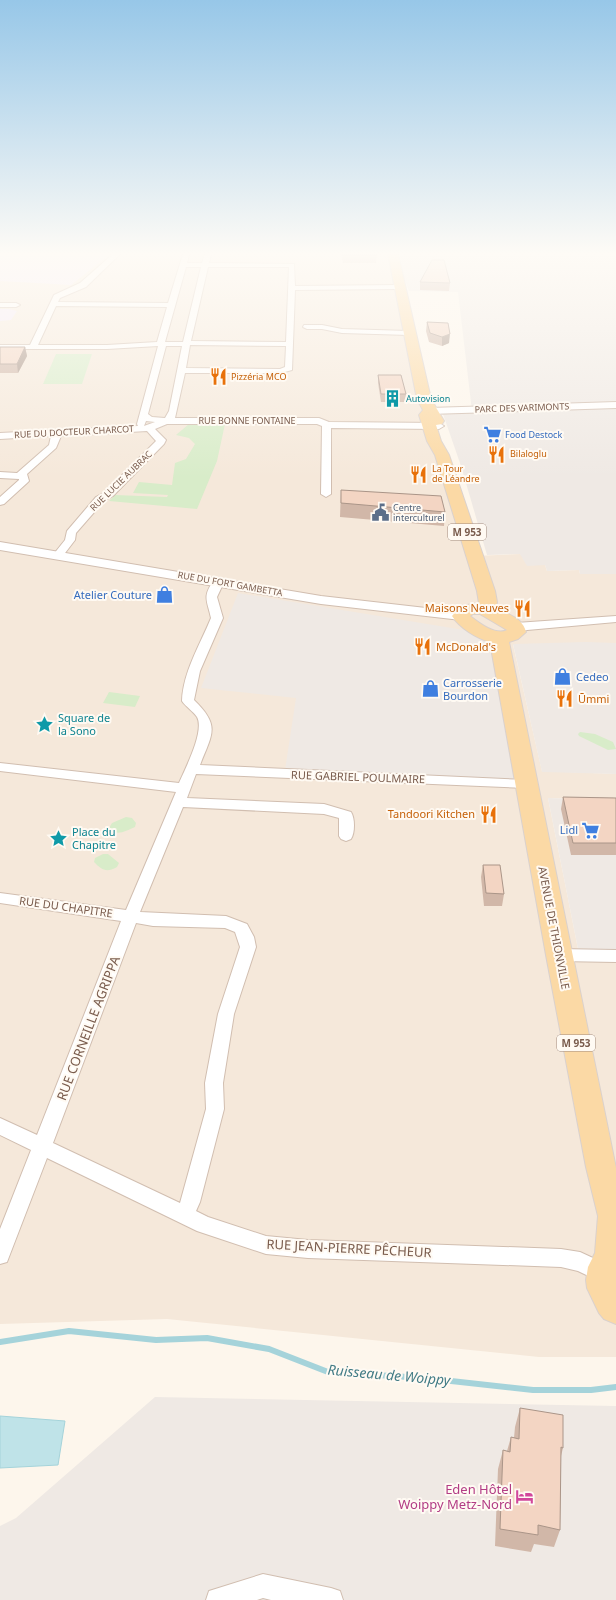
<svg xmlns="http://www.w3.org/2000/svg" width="616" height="1600" font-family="'Noto Sans',sans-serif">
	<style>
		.residential { fill: #f5e8da }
		.industrial { fill: #efe9e4 }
		.education { fill: #f3e8fa }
		.green { fill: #d8ecc9 }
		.water { fill: #bfe3e8; stroke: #a5d3da }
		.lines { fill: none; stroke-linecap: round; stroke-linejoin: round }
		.stream { stroke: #a5d3da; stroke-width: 6 }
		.minor-casing { stroke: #d1beb0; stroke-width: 2 }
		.tertiary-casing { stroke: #d1beb0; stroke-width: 2 }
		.primary-casing { stroke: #dad1cd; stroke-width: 2 }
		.minor { fill: #fff; fill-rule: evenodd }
		.tertiary { fill: #fff; fill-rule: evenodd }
		.primary { fill: #fbd9a5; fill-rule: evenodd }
		.wall { fill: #d1b7a8 }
		.shaded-wall { fill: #aa9588 }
		.building { fill: #f3d5c3; stroke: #aa9588 }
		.labels { text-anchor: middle; stroke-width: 4; stroke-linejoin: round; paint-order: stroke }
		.far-food-label { font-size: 9px; fill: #c56008; stroke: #fffaf3; text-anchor: start }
		.far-culture-label { font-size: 9px; fill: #0d838f; stroke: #fffaf3; text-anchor: start }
		.far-street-label { font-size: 9px; fill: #7a5c4d; stroke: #fffaf3 }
		.far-shop-label { font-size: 9px; fill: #366cbe; stroke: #fffaf3; text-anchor: start }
		.far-service-label { font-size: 9px; fill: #4e5e75; stroke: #fffaf3; text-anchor: start }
		.shield { fill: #fffaf3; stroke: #a28b7f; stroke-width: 1 }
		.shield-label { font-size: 10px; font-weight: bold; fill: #7a5c4d }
		.shop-label { font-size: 11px; fill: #366cbe; stroke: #fffaf3; text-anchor: end }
		.food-label { font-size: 11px; fill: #c56008; stroke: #fffaf3; text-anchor: end }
		.culture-label { font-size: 11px; fill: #0d838f; stroke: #fffaf3; text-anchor: start }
		.street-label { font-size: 11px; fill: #7a5c4d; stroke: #fffaf3 }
		.near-street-label { font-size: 13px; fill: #7a5c4d; stroke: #fffaf3 }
		.near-hotel-label { font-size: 13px; fill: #b23c85; stroke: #fffaf3; text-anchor: end }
		.near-water-label { font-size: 14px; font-style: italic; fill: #437c86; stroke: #fffaf3 }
	</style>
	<rect width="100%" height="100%" fill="#fdf6ec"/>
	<polygon class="residential" points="0,254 394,254 415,359 474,556 520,554 545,565 547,571 579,570 580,574 616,574 616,643 513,645 542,771 616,774 616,800 548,798 578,949 616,949 616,1357 539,1357 167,1319 0,1324"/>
	<g class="industrial">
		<polygon points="400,254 616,254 616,574 580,574 579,570 547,571 545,565 527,566 520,554 487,555 461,466 443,414 446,412 472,411 458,292 409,291 404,278"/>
		<polygon points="238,593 470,631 489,645 517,781 285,770 296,698 201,688"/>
		<polygon points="586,642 616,643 616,774 542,772 513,644"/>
		<polygon points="548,798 616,800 616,949 578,949"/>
		<polygon points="155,1397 616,1406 616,1600 0,1600 0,1526 16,1518"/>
	</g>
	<g class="education">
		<polygon points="0,254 110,254 71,285 0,281"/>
		<polygon points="0,309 9,309 17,311 11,320 0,321"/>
	</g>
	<g class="green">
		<polygon points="56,354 92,354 82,384 43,384"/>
		<polygon points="189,424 225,424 217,461 197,509 109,501 115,495 167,497 168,495 133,493 139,482 172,485 175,463 186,459 195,444 189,438 176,435"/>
		<polygon points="109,692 140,696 135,707 103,703"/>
		<polygon points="580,732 595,734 613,742 616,749 608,750 579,736 578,734"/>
		<path d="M126,817L132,818L136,823L135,827C125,831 117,837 109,828L112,823Z"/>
		<path d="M103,854H108L119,863L117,867C106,873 102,870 94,862L95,858Z"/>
	</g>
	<polygon class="water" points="0,1416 65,1421 58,1465 0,1468"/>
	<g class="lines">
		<polyline class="stream" points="0,1342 69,1331 156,1340 207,1338 269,1349 328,1372 424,1378 533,1390 591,1390 616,1387"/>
		<defs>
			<g id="minor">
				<path d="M113,254H120L86,287L60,298L58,302L168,303L183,254H189L187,263H202L205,254H211L209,263L294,264L295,286L400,285L404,287L400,289L295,290L292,370L281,373H185L175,418H319L329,422L439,423L444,426L439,429L331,428V494L326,497L321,494L322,426L317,424H167L155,429L166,440L164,444L113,496L104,501L76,533L75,540L62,557H54L53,555L65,540L67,531L96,497L105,492L156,441L147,431L61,436L56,448L27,474L29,481L27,483L4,504L0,505V497L19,480V479L0,478V472L17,473L49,445L51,436L0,439V433L138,426L137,424L158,346L107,349H0V345H30L54,295L80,283ZM186,267H201L183,342H165ZM208,267H289L286,342L191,341ZM56,306L167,307L157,342L107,345H38ZM190,345L286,346L285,367L280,369L186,368ZM166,346H182L169,411L165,418L152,417L148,414ZM146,421L155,422L144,426Z"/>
				<polygon points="0,303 16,303 20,305 16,307 0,307"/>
				<polygon points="304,325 322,325 342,329 409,331 413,333 409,335 342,333 322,329 307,329 303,327"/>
				<polygon points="616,402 616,408 429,414 425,411 429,408"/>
				<path d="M218,579L224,582L217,597L223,618L200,671L194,700C221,726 212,734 200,765L526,780L531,781L533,784L531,787L526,788L196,774L187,798L324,804L351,812C355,818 355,833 351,839L346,841L341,839L339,836V818L324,814L183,807L140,912L226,916L247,924L254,937L256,947L234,1014L223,1083L224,1109L200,1202L196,1211L208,1217L266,1236L308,1240L561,1249L580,1252L608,1265L611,1272L608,1279L601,1282L578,1271L561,1267L308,1258L266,1254L197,1231L47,1158L7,1262L0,1264V1229L31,1150L0,1135V1118L37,1135L121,921L0,903V893L126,910L176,792L0,771V763L179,783C185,769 205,731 197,717C193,711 186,707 182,701C183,672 200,645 211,618C207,600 202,597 214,580ZM136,923L153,926L225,928L235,932L240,947L218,1014L205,1083L206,1109L180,1203L53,1143Z"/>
				<polygon points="616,616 616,622 516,631 510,627 516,623"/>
				<polygon points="559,949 616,950 616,962 559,961 553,959 551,955 553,951"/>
				<polygon points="263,1574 331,1588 340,1591 343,1600 271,1600 263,1598 257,1600 206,1600 209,1591"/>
			</g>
			<polygon id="tertiary" points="0,542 321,596 461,612 466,613 468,616 466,619 461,620 321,604 0,550"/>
			<path id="primary" d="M388,254H398L431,399L444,421L442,424L436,425L441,441L449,455L495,591L497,602L496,608C507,614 523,618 526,632L518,639L509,642L616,1168V1324L604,1319L599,1313L587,1288L586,1280L588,1267L595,1253L598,1216L586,1167L546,955L490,642C476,638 460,628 452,616L461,606L479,603L477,591L435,455L427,441L419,415L423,410L417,399ZM473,614H480L507,630C496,636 479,623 470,616Z"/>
		</defs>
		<use href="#minor" class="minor-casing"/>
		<use href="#tertiary" class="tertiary-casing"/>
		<use href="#primary" class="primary-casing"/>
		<use href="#minor" class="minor"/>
		<use href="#tertiary" class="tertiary"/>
		<use href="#primary" class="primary"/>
	</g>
	<g class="wall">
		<polygon points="341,254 377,254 376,263 343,263"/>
		<polygon points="420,282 450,283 449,291 420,290"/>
		<polygon points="427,322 449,343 442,346 429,342 426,331"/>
		<polygon points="0,347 25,347 27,356 18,373 0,373"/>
		<polygon points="378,375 406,394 405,402 381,402 378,383"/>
		<polygon points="341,490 445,512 444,526 340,517"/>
		<polygon points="563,797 616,798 616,855 571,855 561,809"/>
		<polygon points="483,865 504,894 502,906 484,906 481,877"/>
		<polygon points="520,1408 563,1448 561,1456 560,1530 554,1547 534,1544 531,1552 495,1546 498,1469 503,1450 507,1451 511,1437 514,1438 515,1427"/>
	</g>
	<g class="shaded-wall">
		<polygon points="450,334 449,343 442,346 442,337"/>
		<polygon points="25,347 27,356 18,373 17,364"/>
	</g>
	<g class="building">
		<rect x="343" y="254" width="34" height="1"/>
		<polygon points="432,260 444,260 450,283 420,282"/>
		<polygon points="427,322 448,323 450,334 442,337 430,333"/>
		<polygon points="0,347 25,347 17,364 0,364"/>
		<polygon points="378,375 401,375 406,394 381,394"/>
		<polygon points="341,490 441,496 445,512 341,503"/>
		<polygon points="563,797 616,798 616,843 573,843"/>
		<polygon points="483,865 500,865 504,894 486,893"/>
		<polygon points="520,1408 563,1415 563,1448 561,1447 560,1530 538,1525 538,1535 500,1529 503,1450 510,1452 511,1437 519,1439"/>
	</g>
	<linearGradient id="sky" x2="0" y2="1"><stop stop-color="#97c7e8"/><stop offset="0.53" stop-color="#fefbf6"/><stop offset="1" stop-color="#fefbf6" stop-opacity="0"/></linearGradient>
	<rect width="616" height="478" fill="url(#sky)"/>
	<defs>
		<symbol id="restaurant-bare" viewBox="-9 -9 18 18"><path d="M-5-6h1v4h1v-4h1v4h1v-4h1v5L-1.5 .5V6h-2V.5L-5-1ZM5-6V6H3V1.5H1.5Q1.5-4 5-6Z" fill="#e8710a" stroke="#fffaf3" stroke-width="2.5" paint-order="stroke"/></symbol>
		<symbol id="building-bare" viewBox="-9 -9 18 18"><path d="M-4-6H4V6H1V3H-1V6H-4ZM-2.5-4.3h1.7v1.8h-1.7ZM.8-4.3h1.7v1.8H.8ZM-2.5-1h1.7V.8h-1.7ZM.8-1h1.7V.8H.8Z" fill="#0f9aa8" stroke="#fffaf3" stroke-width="2.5" paint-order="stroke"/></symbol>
		<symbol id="supermarket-bare" viewBox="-9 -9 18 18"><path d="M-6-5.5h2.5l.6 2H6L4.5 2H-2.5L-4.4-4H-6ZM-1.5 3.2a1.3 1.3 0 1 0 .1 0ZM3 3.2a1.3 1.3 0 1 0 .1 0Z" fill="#3f7fe0" stroke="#fffaf3" stroke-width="2.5" paint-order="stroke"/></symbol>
		<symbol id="civic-bare" viewBox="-9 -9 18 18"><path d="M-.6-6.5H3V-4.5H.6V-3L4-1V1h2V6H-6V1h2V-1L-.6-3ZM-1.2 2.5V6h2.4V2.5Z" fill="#5c6f8a" stroke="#fffaf3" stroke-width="2.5" paint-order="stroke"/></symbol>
		<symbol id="shop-bare" viewBox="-9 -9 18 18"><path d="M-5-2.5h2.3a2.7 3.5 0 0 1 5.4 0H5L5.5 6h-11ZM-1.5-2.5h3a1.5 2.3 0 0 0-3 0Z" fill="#3f7fe0" stroke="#fffaf3" stroke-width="2.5" paint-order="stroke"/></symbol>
		<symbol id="sight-bare" viewBox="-9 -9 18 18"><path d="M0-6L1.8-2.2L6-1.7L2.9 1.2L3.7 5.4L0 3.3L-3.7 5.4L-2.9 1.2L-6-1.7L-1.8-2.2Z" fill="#0f9aa8" stroke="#fffaf3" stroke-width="2.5" paint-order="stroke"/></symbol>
		<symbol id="hotel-bare" viewBox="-9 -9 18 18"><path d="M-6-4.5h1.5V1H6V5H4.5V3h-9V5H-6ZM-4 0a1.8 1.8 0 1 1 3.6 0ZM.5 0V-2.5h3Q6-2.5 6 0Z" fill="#d1479c" stroke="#fffaf3" stroke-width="2.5" paint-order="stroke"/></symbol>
	</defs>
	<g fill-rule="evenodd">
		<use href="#restaurant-bare" x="206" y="364" width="25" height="25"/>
		<use href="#building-bare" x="380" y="386" width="25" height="25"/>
		<use href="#supermarket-bare" x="480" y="422" width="25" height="25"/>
		<use href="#restaurant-bare" x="484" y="442" width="25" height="25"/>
		<use href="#restaurant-bare" x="406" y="462" width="25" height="25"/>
		<use href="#civic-bare" x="368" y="500" width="25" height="25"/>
		<use href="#shop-bare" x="152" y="582" width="25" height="25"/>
		<use href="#restaurant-bare" x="510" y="596" width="25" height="25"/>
		<use href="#restaurant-bare" x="410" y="634" width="25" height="25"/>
		<use href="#shop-bare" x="550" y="664" width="25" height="25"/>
		<use href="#shop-bare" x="418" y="676" width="25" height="25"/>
		<use href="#restaurant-bare" x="552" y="686" width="25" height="25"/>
		<use href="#sight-bare" x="32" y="712" width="25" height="25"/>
		<use href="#restaurant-bare" x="476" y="802" width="25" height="25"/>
		<use href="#supermarket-bare" x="578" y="818" width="25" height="25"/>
		<use href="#sight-bare" x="46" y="826" width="25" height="25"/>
		<use href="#hotel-bare" x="512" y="1484" width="25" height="25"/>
	</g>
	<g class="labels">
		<g class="far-food-label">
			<text x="231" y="380">Pizzéria MCO</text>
			<text x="510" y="457">Bilaloglu</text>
			<text x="432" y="472">La Tour<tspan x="432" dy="10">de Léandre</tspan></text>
		</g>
		<g class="far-culture-label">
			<text x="406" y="402">Autovision</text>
		</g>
		<g class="far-street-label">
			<text transform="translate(522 408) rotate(-2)" y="3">PARC DES VARIMONTS</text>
			<text x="247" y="424">RUE BONNE FONTAINE</text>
			<text transform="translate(74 432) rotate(-3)" y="3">RUE DU DOCTEUR CHARCOT</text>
			<text transform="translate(121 481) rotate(-44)" y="3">RUE LUCIE AUBRAC</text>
			<text transform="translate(230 584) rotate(10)" y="3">RUE DU FORT GAMBETTA</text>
		</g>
		<g class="far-shop-label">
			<text x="505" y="438">Food Destock</text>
		</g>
		<g class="far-service-label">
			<text x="393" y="511">Centre<tspan x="393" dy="10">interculturel</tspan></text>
		</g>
		<g class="shield">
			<rect x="448" y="524" width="38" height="16" rx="3"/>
			<rect x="557" y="1035" width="38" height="16" rx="3"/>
		</g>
		<g class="shield-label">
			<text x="467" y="536">M 953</text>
			<text x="576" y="1047">M 953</text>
		</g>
		<g class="shop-label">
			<text x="152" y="599">Atelier Couture</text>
			<text x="576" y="681" text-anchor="start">Cedeo</text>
			<text x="443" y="687" text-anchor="start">Carrosserie<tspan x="443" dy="13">Bourdon</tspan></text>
			<text x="578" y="834">Lidl</text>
		</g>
		<g class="food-label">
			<text x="509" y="612">Maisons Neuves</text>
			<text x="436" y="651" text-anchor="start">McDonald's</text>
			<text x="578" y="703" text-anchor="start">Ūmmi</text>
			<text x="475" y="818">Tandoori Kitchen</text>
		</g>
		<g class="culture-label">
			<text x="58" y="722">Square de<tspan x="58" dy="13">la Sono</tspan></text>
			<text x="72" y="836">Place du<tspan x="72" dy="13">Chapitre</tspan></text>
		</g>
		<g class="street-label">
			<text transform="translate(358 777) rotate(2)" y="4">RUE GABRIEL POULMAIRE</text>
			<text transform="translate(66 907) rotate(8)" y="4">RUE DU CHAPITRE</text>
			<text transform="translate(554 928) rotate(79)" y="4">AVENUE DE THIONVILLE</text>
		</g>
		<g class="near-street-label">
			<text transform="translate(88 1028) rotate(-69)" y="5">RUE CORNEILLE AGRIPPA</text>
			<text transform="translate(349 1248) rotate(3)" y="5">RUE JEAN-PIERRE PÊCHEUR</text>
		</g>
		<g class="near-hotel-label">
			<text x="512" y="1494">Eden Hôtel<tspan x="512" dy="15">Woippy Metz-Nord</tspan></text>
		</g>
		<g class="near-water-label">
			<text transform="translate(389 1375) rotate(5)" y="5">Ruisseau de Woippy</text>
		</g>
	</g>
</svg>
